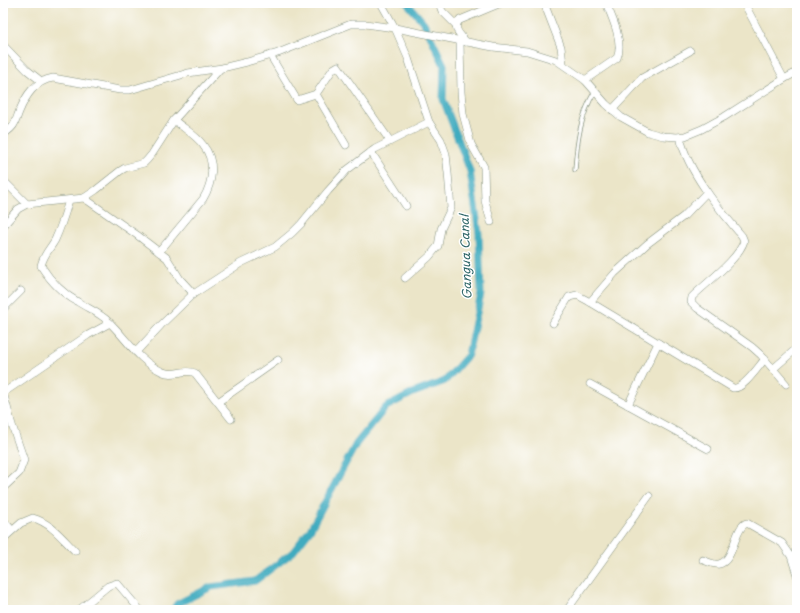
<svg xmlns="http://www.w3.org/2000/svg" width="800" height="613" font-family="'Playpen Sans',sans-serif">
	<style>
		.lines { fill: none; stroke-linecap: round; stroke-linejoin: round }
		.canal { stroke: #40abbf; stroke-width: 7 }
		.lane-casing { stroke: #85917e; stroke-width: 5 }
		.street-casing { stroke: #85917e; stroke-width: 8 }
		.lane { stroke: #fff; stroke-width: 3.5 }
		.street { stroke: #fff; stroke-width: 7 }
		.labels { text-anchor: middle; stroke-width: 3; stroke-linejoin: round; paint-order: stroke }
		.water-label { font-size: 12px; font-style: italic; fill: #2b6465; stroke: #fff }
	</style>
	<rect width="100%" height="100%" fill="#fff"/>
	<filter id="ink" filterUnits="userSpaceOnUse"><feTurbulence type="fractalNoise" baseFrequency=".025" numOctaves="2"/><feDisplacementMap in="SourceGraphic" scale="8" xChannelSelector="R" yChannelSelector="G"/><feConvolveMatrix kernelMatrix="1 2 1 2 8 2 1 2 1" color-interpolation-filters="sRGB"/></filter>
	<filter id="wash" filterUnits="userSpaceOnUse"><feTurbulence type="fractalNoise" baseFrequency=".012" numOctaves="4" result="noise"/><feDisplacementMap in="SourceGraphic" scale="16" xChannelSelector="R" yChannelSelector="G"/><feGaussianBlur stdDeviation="0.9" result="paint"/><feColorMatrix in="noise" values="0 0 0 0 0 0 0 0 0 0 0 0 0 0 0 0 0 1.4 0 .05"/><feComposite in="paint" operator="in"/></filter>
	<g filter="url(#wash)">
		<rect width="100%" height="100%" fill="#ebe5c8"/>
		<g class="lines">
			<polyline class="canal" points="173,610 177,604 211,587 255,581 293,552 310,530 356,444 386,407 413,393 445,381 468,355 481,294 479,234 470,171 443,99 444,65 424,23 407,3"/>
		</g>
	</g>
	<g filter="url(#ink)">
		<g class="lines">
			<defs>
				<path id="lane" d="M575,170C577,142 580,116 595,91"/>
				<g id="street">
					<polyline points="381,3 395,28 408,58 429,122 441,140 446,154 448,173 451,208 441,229 438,246 429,257 405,278"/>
					<polyline points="439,3 442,11 456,25"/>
					<polyline points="544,3 561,47 563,64"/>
					<polyline points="744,3 784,79"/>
					<polyline points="460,41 461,92 463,114 471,144 484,167 485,201 491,222"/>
					<path d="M466,42C461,35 451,28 460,20L501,3"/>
					<polyline points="3,45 27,70 41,81"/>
					<polyline points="270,55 297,100 316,94 333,69 338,66 390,141"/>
					<path d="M585,80L617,58C624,43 612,17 606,3"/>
					<polyline points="316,94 346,145"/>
					<polyline points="612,110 642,78 690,51"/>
					<path d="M3,135C6,132 10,130 13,126C16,122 17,117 19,112C26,95 35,81 53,78L120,90H130L188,73L222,68L247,62L278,53L351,24H365L395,28L493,47L527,51L556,60L585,80L606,104L621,117L648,132L663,136L677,137L685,136L702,129L724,117L784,79L797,72"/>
					<path d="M680,137C688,172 719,209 742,236L744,241C738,260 707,282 692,297L691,302L697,308L752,347L761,355L786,384"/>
					<polyline points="371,152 406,206"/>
					<polyline points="3,180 27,204"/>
					<polyline points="84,198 137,235 167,258 180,279 191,291 192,295"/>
					<path d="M69,200C65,214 61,227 55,240C50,249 43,255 41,266C50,280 63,294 78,302C89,309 100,313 109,322C128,340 137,360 163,372C174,377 185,368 195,373L231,419"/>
					<polyline points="3,226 18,209 27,204 84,198 96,190 120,171 125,168 144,163 147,160 152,154 174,120 220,69"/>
					<path d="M159,252L203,199C213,182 216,161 203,145C196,135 183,128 174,120"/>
					<polyline points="590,302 615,273 647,244 684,216 707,192"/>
					<polyline points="3,309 21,291"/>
					<path d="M553,323L569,297L577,295L590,302L733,388C743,390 758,367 765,359"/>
					<polyline points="136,352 161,325 192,295 241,263 275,247 292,233 301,224 328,191 347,170 375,149 429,122"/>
					<polyline points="773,369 797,348"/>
					<polyline points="590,384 708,449"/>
					<polyline points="3,392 12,425 24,460 19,473 3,488"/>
					<polyline points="3,393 88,335 110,323"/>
					<polyline points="218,402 278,360"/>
					<polyline points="628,405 658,343"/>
					<polyline points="3,520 12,530"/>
					<path d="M3,539L21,523L33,518C51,523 62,538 75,551"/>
					<path d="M703,560C708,562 714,565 719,564C735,561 734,526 747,523L782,543L791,556L797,575"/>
					<polyline points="79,610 108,586 117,583 140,610"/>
					<polyline points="567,610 649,496"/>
				</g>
			</defs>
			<use href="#lane" class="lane-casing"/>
			<use href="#street" class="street-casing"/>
			<use href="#lane" class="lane"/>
			<use href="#street" class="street"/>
		</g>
	</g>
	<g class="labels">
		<g class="water-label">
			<text transform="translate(466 257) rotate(-92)" y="4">Gangua Canal</text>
		</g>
	</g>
	<rect width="800" height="613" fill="none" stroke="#fff" stroke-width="16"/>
</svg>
